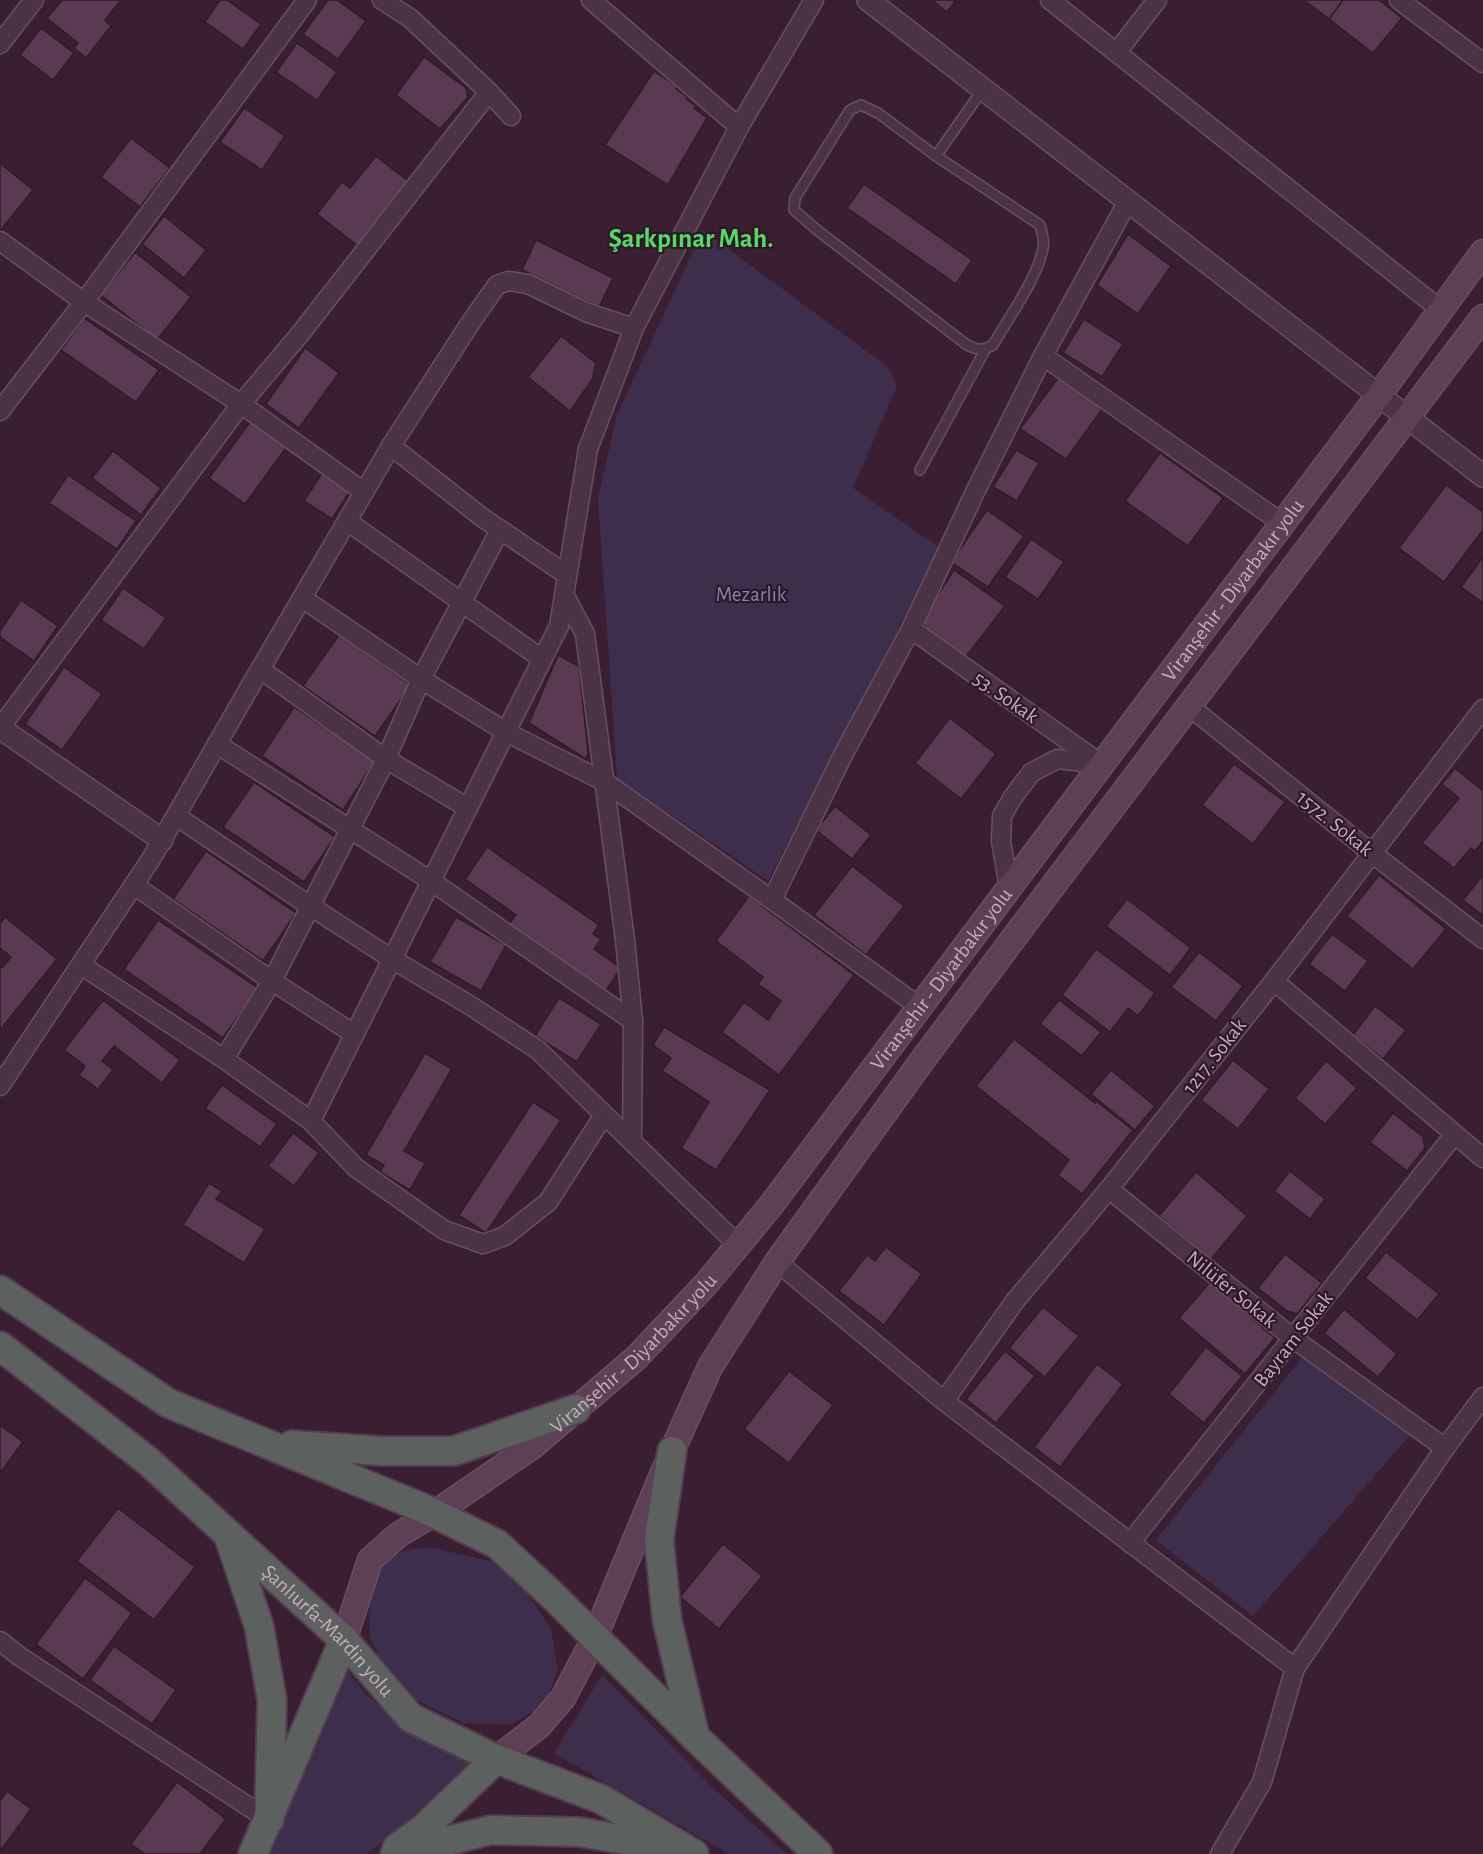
<svg xmlns="http://www.w3.org/2000/svg" width="1483" height="1854" font-family="'Alegreya Sans',sans-serif">
	<style>
		.green { fill: #3d2e4c }
		.building { fill: #5a3a52; stroke: #301a2b; stroke-width: 1.5 }
		.lines { fill: none; stroke-linecap: round; stroke-linejoin: round }
		.service-casing { stroke: #685062; stroke-width: 12 }
		.minor-casing { stroke: #685062; stroke-width: 21 }
		.tertiary-casing { stroke: #685062; stroke-width: 24 }
		.secondary-casing { stroke: #685062; stroke-width: 27 }
		.trunk-casing { stroke: #543d4f; stroke-width: 32 }
		.service { stroke: #4a3344; stroke-width: 9 }
		.minor { stroke: #4a3344; stroke-width: 18 }
		.tertiary { stroke: #4a3344; stroke-width: 21 }
		.secondary { stroke: #5d4055; stroke-width: 24 }
		.trunk { stroke: #5c605e; stroke-width: 28 }
		.labels { text-anchor: middle; stroke-width: 4.5; stroke-linejoin: round; paint-order: stroke }
		.street-label { font-size: 21px; fill: #c7adbf; stroke: #2e1828 }
		.park-label { font-size: 21px; fill: #8286ad; stroke: #2e1828 }
		.district-label { font-size: 27px; font-weight: bold; fill: #53db62; stroke: #2e1828 }
	</style>
	<rect width="100%" height="100%" fill="#3a1f33"/>
	<g class="green">
		<polygon points="703,230 889,368 897,386 853,488 940,548 768,881 617,778 598,498 617,415"/>
		<polygon points="1305,1354 1410,1435 1253,1616 1156,1540"/>
		<polygon points="434,1548 493,1562 524,1588 551,1629 558,1669 549,1694 532,1713 509,1725 463,1723 415,1699 385,1669 370,1638 369,1605 369,1589 387,1557 412,1549"/>
		<polygon points="343,1666 369,1697 390,1715 477,1763 367,1854 268,1854 281,1826"/>
		<polygon points="602,1675 715,1790 787,1854 729,1854 554,1753"/>
	</g>
	<g class="building">
		<polygon points="62,0 121,0 105,20 111,26 86,58 74,48 78,43 47,18"/>
		<polygon points="220,0 227,0 261,24 243,49 205,22"/>
		<polygon points="328,0 337,0 366,21 338,59 303,34"/>
		<polygon points="932,0 956,0 947,12"/>
		<polygon points="1304,0 1343,0 1329,19"/>
		<polygon points="1343,0 1379,0 1402,18 1373,53 1329,19"/>
		<polygon points="41,28 74,53 53,80 20,55"/>
		<polygon points="297,43 337,72 317,100 276,72"/>
		<polygon points="424,57 466,88 468,97 440,129 396,95"/>
		<polygon points="654,71 678,87 676,89 688,97 686,99 696,106 694,108 707,118 668,185 605,145"/>
		<polygon points="244,108 285,136 262,170 220,142"/>
		<polygon points="131,138 170,168 140,207 101,177"/>
		<polygon points="376,156 413,185 362,249 317,214 342,182 350,188"/>
		<polygon points="0,163 33,190 0,231"/>
		<polygon points="864,184 972,260 956,284 847,208"/>
		<polygon points="164,216 206,250 184,278 142,244"/>
		<polygon points="1128,234 1171,266 1138,314 1097,285"/>
		<polygon points="536,240 613,278 599,307 522,270"/>
		<polygon points="135,252 191,297 157,340 101,295"/>
		<polygon points="84,318 159,370 136,402 61,350"/>
		<polygon points="1084,319 1123,344 1102,377 1063,353"/>
		<polygon points="561,336 596,363 592,380 570,411 528,377"/>
		<polygon points="305,348 339,373 299,428 266,404"/>
		<polygon points="1058,378 1103,408 1066,459 1020,429"/>
		<polygon points="250,422 286,448 245,504 209,478"/>
		<polygon points="1016,450 1039,463 1017,501 993,487"/>
		<polygon points="113,451 161,488 141,515 92,478"/>
		<polygon points="1160,453 1223,498 1188,546 1125,501"/>
		<polygon points="322,473 350,491 332,519 304,501"/>
		<polygon points="68,475 136,521 117,549 49,503"/>
		<polygon points="1446,485 1483,512 1483,530 1444,582 1399,548"/>
		<polygon points="987,510 1024,536 988,587 951,562"/>
		<polygon points="1031,539 1064,562 1038,599 1005,577"/>
		<polygon points="1483,557 1483,603 1461,587"/>
		<polygon points="954,570 1005,606 965,658 926,628 922,619"/>
		<polygon points="123,588 166,618 144,649 101,620"/>
		<polygon points="21,600 58,626 34,661 0,637 0,631"/>
		<polygon points="339,635 411,685 375,736 303,686"/>
		<polygon points="558,655 579,666 588,753 586,759 529,723"/>
		<polygon points="64,667 102,694 62,750 25,724"/>
		<polygon points="294,707 375,761 343,810 262,756"/>
		<polygon points="950,718 996,754 961,799 915,763"/>
		<polygon points="1234,764 1285,802 1253,844 1202,805"/>
		<polygon points="1455,768 1483,791 1483,841 1475,851 1471,848 1454,868 1422,843 1459,798 1442,784"/>
		<polygon points="254,782 335,837 304,882 223,827"/>
		<polygon points="835,806 871,835 852,859 816,830"/>
		<polygon points="487,847 599,925 593,934 601,939 594,949 621,968 605,992 508,925 516,915 465,879"/>
		<polygon points="206,851 296,913 263,961 173,899"/>
		<polygon points="852,866 904,906 866,955 814,915"/>
		<polygon points="1379,875 1446,929 1413,969 1347,916"/>
		<polygon points="1483,875 1483,916 1463,900"/>
		<polygon points="749,896 854,975 779,1075 722,1032 744,1002 768,1020 781,1001 758,984 763,977 716,941"/>
		<polygon points="1127,899 1191,948 1170,975 1106,926"/>
		<polygon points="5,917 57,959 0,1030 0,966 2,968 11,957 0,948 0,924"/>
		<polygon points="456,917 506,945 481,991 430,962"/>
		<polygon points="158,920 258,988 223,1038 124,969"/>
		<polygon points="1332,934 1368,961 1345,991 1309,964"/>
		<polygon points="1096,949 1155,993 1138,1016 1128,1008 1110,1032 1062,995"/>
		<polygon points="1199,952 1243,986 1216,1021 1171,987"/>
		<polygon points="559,998 601,1024 577,1062 535,1036"/>
		<polygon points="103,1000 180,1060 162,1083 114,1046 102,1061 113,1070 98,1089 79,1075 85,1066 64,1050"/>
		<polygon points="1059,1000 1101,1032 1082,1056 1040,1024"/>
		<polygon points="1375,1006 1406,1030 1383,1059 1353,1035"/>
		<polygon points="664,1027 770,1090 716,1170 681,1148 709,1102 662,1071 671,1058 653,1045"/>
		<polygon points="1014,1039 1095,1103 1096,1101 1133,1130 1082,1194 1058,1175 1069,1160 976,1086"/>
		<polygon points="425,1053 452,1069 404,1151 425,1163 410,1190 380,1172 384,1165 366,1155"/>
		<polygon points="1233,1060 1269,1089 1238,1129 1201,1100"/>
		<polygon points="1326,1061 1357,1088 1325,1124 1295,1098"/>
		<polygon points="1111,1070 1155,1106 1135,1130 1091,1094"/>
		<polygon points="222,1085 277,1124 260,1147 205,1108"/>
		<polygon points="533,1102 561,1120 486,1233 459,1215"/>
		<polygon points="1393,1113 1423,1137 1425,1148 1407,1171 1370,1142"/>
		<polygon points="293,1133 319,1153 294,1186 268,1166"/>
		<polygon points="1290,1171 1325,1199 1310,1219 1274,1191"/>
		<polygon points="1196,1172 1247,1216 1211,1259 1159,1216"/>
		<polygon points="209,1183 222,1191 216,1199 265,1229 244,1263 183,1225"/>
		<polygon points="886,1247 922,1274 884,1325 839,1291 867,1255 875,1261"/>
		<polygon points="1386,1252 1439,1294 1417,1320 1365,1278"/>
		<polygon points="1285,1254 1322,1283 1297,1314 1287,1311 1258,1288"/>
		<polygon points="1210,1282 1275,1338 1245,1374 1179,1318"/>
		<polygon points="1043,1307 1079,1336 1045,1377 1009,1348"/>
		<polygon points="1344,1309 1397,1354 1378,1377 1324,1333"/>
		<polygon points="1206,1347 1242,1376 1204,1423 1169,1394"/>
		<polygon points="1005,1351 1035,1376 996,1423 966,1399"/>
		<polygon points="1097,1364 1123,1384 1060,1467 1034,1447"/>
		<polygon points="789,1371 833,1405 789,1463 744,1429"/>
		<polygon points="0,1425 23,1442 0,1473"/>
		<polygon points="118,1508 195,1567 154,1620 77,1561"/>
		<polygon points="723,1544 762,1576 719,1629 680,1597"/>
		<polygon points="85,1578 132,1613 83,1679 36,1644"/>
		<polygon points="114,1646 176,1690 152,1724 90,1680"/>
		<polygon points="177,1782 226,1819 200,1854 145,1854 131,1844"/>
		<polygon points="7,1791 31,1809 2,1849 0,1848 0,1801"/>
	</g>
	<g class="lines">
		<defs>
			<g id="service">
				<path d="M861,105L878,113L936,156L1040,225C1042,233 1045,240 1043,248C1038,277 1008,319 993,345C983,351 978,350 967,345L817,230L794,210L795,198L850,110Z"/>
				<polyline points="936,156 983,89"/>
				<polyline points="920,470 985,350"/>
			</g>
			<g id="minor">
				<polyline points="382,0 410,18 489,92 511,116"/>
				<polyline points="591,0 739,127"/>
				<polyline points="1050,0 1441,310"/>
				<polyline points="1399,0 1483,63"/>
				<polyline points="0,44 34,0"/>
				<polyline points="1117,52 1157,0"/>
				<polyline points="0,241 84,302 241,404 364,492"/>
				<polyline points="1043,356 1282,523"/>
				<polyline points="0,411 84,302 307,0"/>
				<polyline points="391,446 483,518 567,575"/>
				<polyline points="347,521 542,659"/>
				<polyline points="565,596 585,634 625,940 633,1021 632,1142"/>
				<polyline points="302,598 421,679 506,732 605,782 772,900 921,1008"/>
				<polyline points="911,629 1101,764"/>
				<polyline points="260,669 386,759 468,808"/>
				<polyline points="1189,706 1373,854 1483,939"/>
				<polyline points="0,728 241,404 300,334 489,92"/>
				<polyline points="217,744 431,881 633,1021"/>
				<polyline points="176,816 310,906 392,959 471,1006 538,1050 738,1245"/>
				<polyline points="134,885 272,981 354,1034"/>
				<polyline points="1009,888 1001,841 1002,816 1013,797 1031,773 1057,759 1100,764"/>
				<polyline points="772,900 843,755 911,629 975,492 1043,356 1128,201"/>
				<polyline points="81,965 224,1059 311,1121 356,1168 444,1230 483,1244 505,1236 548,1202 604,1115"/>
				<polyline points="1274,981 1483,1158"/>
				<polyline points="224,1059 272,981 386,759 421,679 500,530"/>
				<polyline points="0,1086 151,859 255,678 391,446 471,322 497,285 508,281 528,284 588,313 634,328"/>
				<polyline points="311,1121 559,626 588,449 634,328 739,127 814,0"/>
				<polyline points="1109,1189 1294,1339 1445,1448"/>
				<polyline points="777,1262 944,1401 1295,1668"/>
				<polyline points="944,1401 1015,1301 1109,1189 1274,981 1483,709"/>
				<polyline points="1130,1543 1454,1135"/>
				<polyline points="0,1641 19,1656 269,1820"/>
				<polyline points="1220,1854 1262,1782 1295,1668 1445,1448 1483,1397"/>
			</g>
			<g id="tertiary">
				<polyline points="868,0 1483,476"/>
				<polyline points="0,728 162,840"/>
			</g>
			<g id="secondary">
				<path id="s1" d="M344,1640L370,1560L398,1535L435,1513L533,1446L636,1358L706,1284L772,1204L1379,395L1483,252"/>
				<polyline points="496,1759 539,1726 563,1698 594,1639 672,1451 710,1367 777,1262 924,1058 1037,907 1483,317"/>
			</g>
			<g id="trunk">
				<polyline points="0,1290 168,1403 425,1509 497,1544 552,1595 695,1737 818,1854"/>
				<path id="s2" d="M0,1346L148,1461L344,1640L411,1718L496,1759L601,1799L694,1854"/>
				<polyline points="292,1445 382,1451 454,1451 576,1409"/>
				<polyline points="672,1451 659,1540 667,1620 695,1737"/>
				<polyline points="229,1537 259,1626 272,1700 269,1820"/>
				<polyline points="397,1848 423,1829 496,1759"/>
				<polyline points="253,1854 344,1640"/>
				<polyline points="395,1854 491,1830 580,1832 671,1848"/>
			</g>
		</defs>
		<use href="#service" class="service-casing"/>
		<use href="#minor" class="minor-casing"/>
		<use href="#tertiary" class="tertiary-casing"/>
		<use href="#secondary" class="secondary-casing"/>
		<use href="#trunk" class="trunk-casing"/>
		<use href="#service" class="service"/>
		<use href="#minor" class="minor"/>
		<use href="#tertiary" class="tertiary"/>
		<use href="#secondary" class="secondary"/>
		<use href="#trunk" class="trunk"/>
	</g>
	<g class="labels">
		<g class="street-label">
			<text dy="7" stroke="none"><textPath href="#s1" startOffset="1392">Viranşehir - Diyarbakır yolu</textPath></text>
			<text transform="translate(1006 697) rotate(35)" y="7">53. Sokak</text>
			<text transform="translate(1335 823) rotate(39)" y="7">1572. Sokak</text>
			<text dy="7" stroke="none"><textPath href="#s1" startOffset="906">Viranşehir - Diyarbakır yolu</textPath></text>
			<text transform="translate(1214 1056) rotate(-52)" y="7">1217. Sokak</text>
			<text transform="translate(1232 1289) rotate(39)" y="7">Nilüfer Sokak</text>
			<text transform="translate(1293 1339) rotate(-52)" y="7">Bayram Sokak</text>
			<text dy="7" stroke="none"><textPath href="#s1" startOffset="420">Viranşehir - Diyarbakır yolu</textPath></text>
			<text dy="7" stroke="none"><textPath href="#s2" startOffset="435">Şanlıurfa-Mardin yolu</textPath></text>
		</g>
		<g class="park-label">
			<text x="751" y="601">Mezarlık</text>
		</g>
		<g class="district-label">
			<text x="691" y="247">Şarkpınar Mah.</text>
		</g>
	</g>
</svg>
